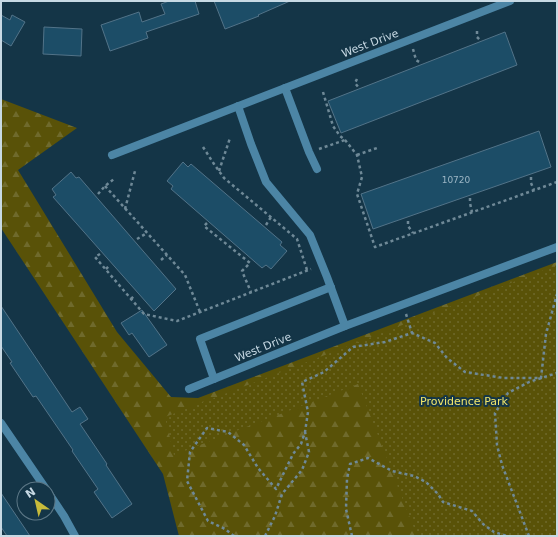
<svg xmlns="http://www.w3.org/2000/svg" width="558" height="537" font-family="'DejaVu Sans',sans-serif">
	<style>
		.forest { fill: url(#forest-firs) }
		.park { fill: url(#park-dots) }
		.building { fill: #1c4d67; stroke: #527388 }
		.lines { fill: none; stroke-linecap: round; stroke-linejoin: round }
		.path { stroke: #6f8997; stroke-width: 2.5; stroke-dasharray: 3 3; stroke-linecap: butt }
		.service { stroke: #4c85a5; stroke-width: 8 }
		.minor { stroke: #4c85a5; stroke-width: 8 }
		.labels { text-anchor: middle; stroke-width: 4; stroke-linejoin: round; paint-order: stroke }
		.number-label { font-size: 9px; fill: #9cb6c5 }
		.street-label { font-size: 11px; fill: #c7d9e4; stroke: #143547 }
		.park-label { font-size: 11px; fill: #f0e56b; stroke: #143547 }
	</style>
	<defs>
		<pattern id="forest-firs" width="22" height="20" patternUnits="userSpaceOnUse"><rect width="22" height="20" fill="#595208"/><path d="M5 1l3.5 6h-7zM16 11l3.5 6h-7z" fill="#6f6a2c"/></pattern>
		<pattern id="park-dots" width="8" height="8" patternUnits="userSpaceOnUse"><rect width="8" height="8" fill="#595208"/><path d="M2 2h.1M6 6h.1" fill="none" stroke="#6f6a2c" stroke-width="1.8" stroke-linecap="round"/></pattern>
	</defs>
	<rect width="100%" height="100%" fill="#143547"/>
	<polygon class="forest" points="1,99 77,128 18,170 117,332 171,397 198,398 557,262 557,366 524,536 179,536 163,474 1,228"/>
	<polygon class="park" points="557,265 557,536 417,536 358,384 174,455 165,417"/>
	<g class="building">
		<polygon points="169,1 195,1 199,14 146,32 148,38 110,51 101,25 139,12 142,22 165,14 161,4"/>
		<polygon points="214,1 290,1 258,15 259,16 225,29"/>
		<polygon points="1,15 10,20 12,15 25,22 11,46 1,40"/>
		<polygon points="44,27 82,29 81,56 43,54"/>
		<polygon points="505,32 517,65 341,133 328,101"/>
		<polygon points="539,131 551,167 373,229 361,194"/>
		<polygon points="183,162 188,167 191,164 282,242 280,245 287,251 271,269 266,265 262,268 171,189 173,186 167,181"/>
		<polygon points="71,172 76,178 79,177 176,289 154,311 53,197 56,195 52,189"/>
		<polygon points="1,306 72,412 80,407 88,419 80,424 107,464 106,465 132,504 112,518 94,492 98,489 72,451 73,450 36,396 33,397 10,363 12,362 1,346"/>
		<polygon points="142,310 167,345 149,357 132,333 129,335 121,323"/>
		<polygon points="1,493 30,536 7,536 1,527"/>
	</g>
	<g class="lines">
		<g class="path">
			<polyline points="477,31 477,37 481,41"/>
			<polyline points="413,49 416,60 421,63"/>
			<polyline points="357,79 355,83 359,88"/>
			<polyline points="323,92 333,126 340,136 345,140 357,155 362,177 357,194 375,247 557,182"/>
			<polyline points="203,147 214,164 224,178 297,239 307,270"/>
			<polyline points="319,149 345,140"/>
			<polyline points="357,155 377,148"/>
			<polyline points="219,171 230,138"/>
			<polyline points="531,177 531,183 534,190"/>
			<polyline points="105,186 185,275 200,312"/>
			<polyline points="98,194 105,186 114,179"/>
			<polyline points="470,198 470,203 472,212"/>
			<polyline points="125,209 135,171"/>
			<polyline points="408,221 408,226 413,233"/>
			<polyline points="207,223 204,226 250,263 242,271 251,292"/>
			<polyline points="266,225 271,217"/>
			<polyline points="137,239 147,233"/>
			<polyline points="100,254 95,257 144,314 177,321 311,269"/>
			<polyline points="161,260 167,255"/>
			<polyline points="106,269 110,265"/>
			<polyline points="131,299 135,295"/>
			<polyline points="406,314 412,333"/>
			<polyline points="234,536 225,529 208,521 187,481 190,452 207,428 228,432 244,445 258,468 276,489 293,454 301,444 305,432 308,412 302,382 324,372 353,347 385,342 412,333 435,343 447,358 465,372 504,378 541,378 546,334 557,294"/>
			<polyline points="265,536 275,516 282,494 302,470 309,452 305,432"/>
			<polyline points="352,536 346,509 347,479 350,464 368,458 392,471 414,476 426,482 438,494 443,502 472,511 483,524 494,532 507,536"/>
			<polyline points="529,536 502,465 497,445 495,413 508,393 529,382 557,373"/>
		</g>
		<polyline class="service" points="214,379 200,339 331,287"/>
		<g class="minor">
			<polyline points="285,88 309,152 317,169"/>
			<polyline points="238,106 251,144 266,182 310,235 327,277 345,326"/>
			<polyline points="112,155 510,1"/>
			<polyline points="189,389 345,326 557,247"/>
			<polyline points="1,423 46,489"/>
			<polyline points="48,492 64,516 75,536"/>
		</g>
	</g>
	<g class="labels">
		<g class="number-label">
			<text x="456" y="183">10720</text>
		</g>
		<g class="street-label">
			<text transform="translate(370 43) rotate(-21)" y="4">West Drive</text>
			<text transform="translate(263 347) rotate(-22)" y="4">West Drive</text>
		</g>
		<g class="park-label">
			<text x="464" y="405">Providence Park</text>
		</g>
	</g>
	<rect width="558" height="537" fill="none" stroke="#c7d9e4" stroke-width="4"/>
	<g transform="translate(36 501) rotate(326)"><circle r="19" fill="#143547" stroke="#5c7786"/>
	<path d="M0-3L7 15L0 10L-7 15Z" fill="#c7bb3b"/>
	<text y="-6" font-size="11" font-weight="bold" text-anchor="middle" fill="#c7d9e4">N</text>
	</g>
</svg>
